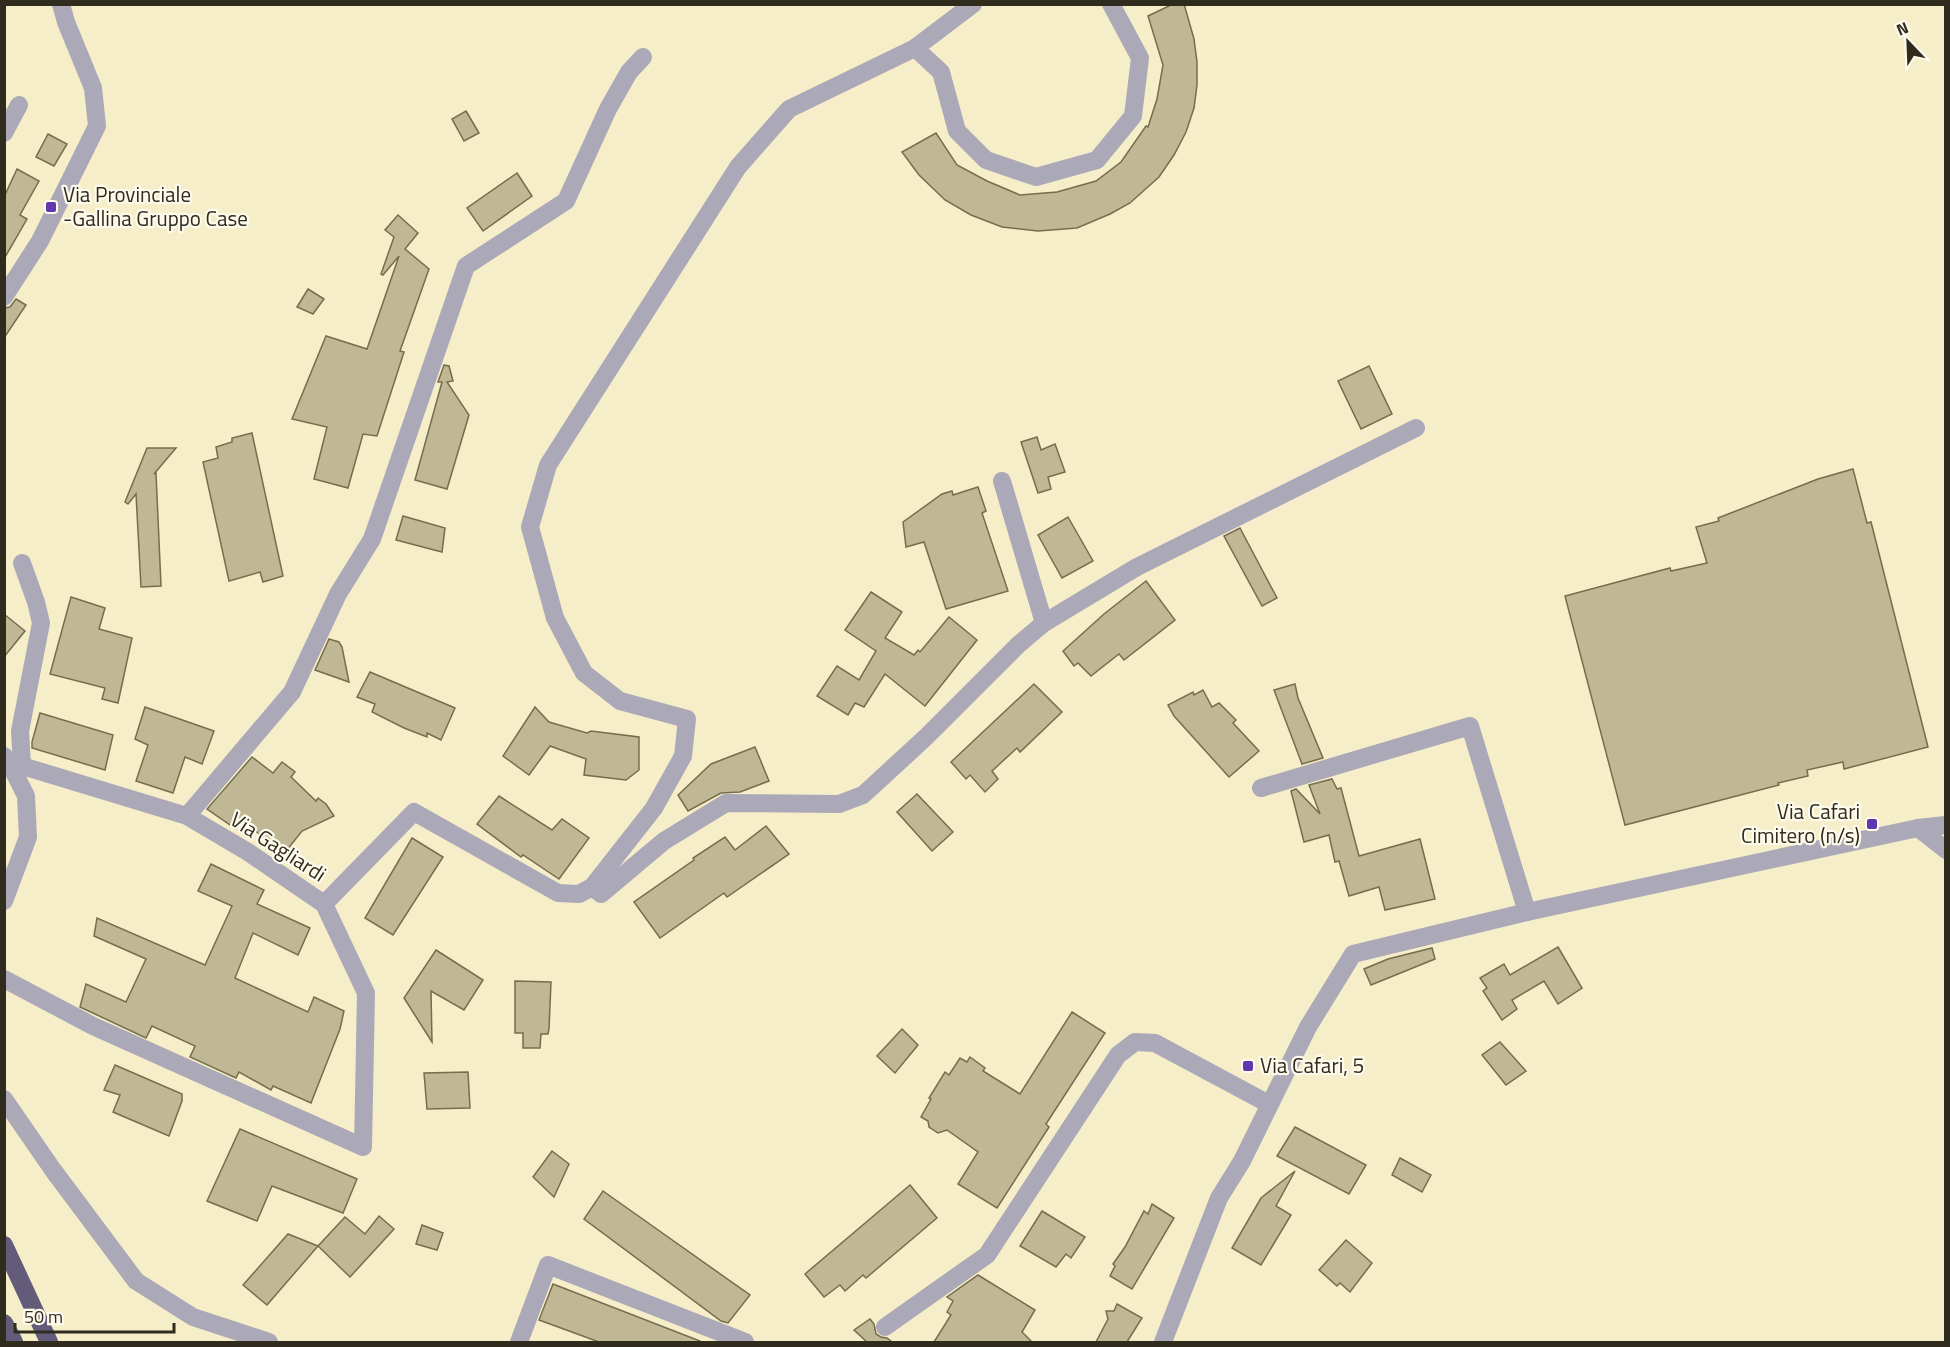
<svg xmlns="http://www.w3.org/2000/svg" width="1950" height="1347" font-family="'Titillium Web',sans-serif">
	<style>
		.building { fill: #c0b795; stroke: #766d4d; stroke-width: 1.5 }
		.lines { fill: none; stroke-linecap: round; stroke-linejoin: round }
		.minor { stroke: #aba9b8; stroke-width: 18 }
		.highway { stroke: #625c7a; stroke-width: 18 }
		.poi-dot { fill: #6137af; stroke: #fefaec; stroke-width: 2 }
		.labels { text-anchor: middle; stroke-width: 4.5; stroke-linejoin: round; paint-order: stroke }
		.poi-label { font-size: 21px; fill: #2f2c1e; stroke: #fefaec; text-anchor: start }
		.street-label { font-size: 21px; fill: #2f2c1e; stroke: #fefaec }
	</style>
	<rect width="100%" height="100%" fill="#f6edc9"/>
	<g class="building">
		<polygon points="1173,4 1184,4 1194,39 1197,62 1197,85 1194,108 1186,132 1174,155 1159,177 1130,203 1110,214 1077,228 1038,231 1002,227 971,215 945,200 919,175 902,152 936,133 957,165 987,181 1020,195 1057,192 1096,181 1121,162 1146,126 1148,127 1157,99 1163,65 1148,16"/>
		<polygon points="466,111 479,133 464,141 452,119"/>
		<polygon points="48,134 67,144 54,166 36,157"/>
		<polygon points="17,169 39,181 20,215 27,219 4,259 4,197"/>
		<polygon points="517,173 532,196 483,231 467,208"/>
		<polygon points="398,215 418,233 405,249 429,269 400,351 404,352 377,436 363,434 348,488 314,479 327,427 292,419 326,336 367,349 399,256 383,275 381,274 394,237 385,230"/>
		<polygon points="308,289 324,299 313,314 297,307"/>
		<polygon points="16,299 26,305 4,338 4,308 10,307"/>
		<polygon points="444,365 449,366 453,381 447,382 469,415 447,489 415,480 442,382 438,382"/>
		<polygon points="1369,366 1392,414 1361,429 1338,381"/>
		<polygon points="252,433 283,576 263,582 260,572 229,581 203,462 218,458 216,447 232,442 232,438"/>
		<polygon points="1037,437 1041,450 1055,444 1065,472 1048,477 1051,489 1038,493 1021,442"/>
		<polygon points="147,448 176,448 154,474 156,473 161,586 141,587 136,494 128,504 125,502"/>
		<polygon points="1853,469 1867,523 1871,522 1928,747 1844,769 1843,762 1807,770 1808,776 1778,783 1779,785 1625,825 1565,596 1670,568 1671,571 1707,563 1696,527 1719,521 1718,518 1818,479"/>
		<polygon points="978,487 986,511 982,513 1008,591 946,609 924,542 906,547 903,522 942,494 952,491 953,495"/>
		<polygon points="403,516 445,528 442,552 396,540"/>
		<polygon points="1068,517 1093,561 1062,578 1038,535"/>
		<polygon points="1240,528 1277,598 1262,606 1224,536"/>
		<polygon points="1146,581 1175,620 1124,660 1119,654 1091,676 1078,663 1074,666 1063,651 1104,614"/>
		<polygon points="871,592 902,612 885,638 914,655 918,650 920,652 949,617 977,640 925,706 885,674 864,707 855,703 848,715 817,696 837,666 859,680 876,651 845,630"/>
		<polygon points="71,597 105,608 99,629 132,638 118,703 102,699 105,688 50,674"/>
		<polygon points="4,614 25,631 4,657"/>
		<polygon points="329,639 339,642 342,647 349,682 315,670"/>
		<polygon points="370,672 455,708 441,740 427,733 427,737 404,728 372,712 375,704 357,697"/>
		<polygon points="1034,684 1062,712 1020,752 1017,748 992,771 998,779 985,792 970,775 966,779 951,762"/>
		<polygon points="1295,684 1298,698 1323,758 1302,764 1274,690"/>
		<polygon points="1203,690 1212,707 1219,703 1236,720 1233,723 1259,751 1229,777 1174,716 1168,705 1193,692 1194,695"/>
		<polygon points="145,707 214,731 202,764 185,757 173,793 136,781 148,745 135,739"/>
		<polygon points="535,707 549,722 587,733 591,731 639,737 639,770 626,780 584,775 586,759 550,746 529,775 503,756"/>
		<polygon points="40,713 113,735 105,770 32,748 32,742"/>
		<polygon points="755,747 769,781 740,792 721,793 688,811 678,795 711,764"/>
		<polygon points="252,757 273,773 282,762 295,772 291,777 316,801 318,798 326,804 334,816 302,831 283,855 243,820 236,829 207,809"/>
		<polygon points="1332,779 1337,789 1341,788 1359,856 1420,839 1435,899 1385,910 1379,887 1349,896 1339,861 1335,862 1329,835 1304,842 1291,791 1296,789 1320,814 1309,785"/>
		<polygon points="917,794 953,832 932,851 897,812"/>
		<polygon points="499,796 552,830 562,819 589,838 559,879 523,855 521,857 477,824"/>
		<polygon points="766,826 789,854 727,897 724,893 660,938 634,902 694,860 693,858 725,837 735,850"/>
		<polygon points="412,838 443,857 393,935 365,918"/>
		<polygon points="211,864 264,890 257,904 310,928 298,955 253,933 235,978 308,1012 314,997 344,1011 340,1029 311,1103 273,1086 271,1090 239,1072 236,1078 190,1057 195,1046 152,1026 146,1038 80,1007 86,984 126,1002 146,959 94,936 97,918 205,965 232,906 198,891"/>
		<polygon points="1558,947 1582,988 1558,1004 1544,981 1512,1000 1517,1009 1502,1020 1483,991 1487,988 1480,978 1504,964 1510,975"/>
		<polygon points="1432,948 1435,959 1371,985 1364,969 1388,959"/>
		<polygon points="436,950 483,980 464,1010 431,991 432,1042 404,998"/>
		<polygon points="515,981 551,982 549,1029 548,1034 541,1034 540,1048 523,1048 523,1033 515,1033"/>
		<polygon points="1072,1012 1105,1033 1046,1124 1049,1127 997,1208 958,1184 978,1152 947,1130 938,1133 929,1127 928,1121 921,1117 931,1099 929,1098 945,1072 949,1075 960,1058 967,1062 970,1057 985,1068 983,1071 1020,1094"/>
		<polygon points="902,1029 918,1045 895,1073 877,1056"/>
		<polygon points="1500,1042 1526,1071 1506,1085 1482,1055"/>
		<polygon points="115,1065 182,1094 182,1101 169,1136 113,1112 120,1095 104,1090"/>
		<polygon points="468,1072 470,1108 427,1109 424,1073"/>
		<polygon points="1295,1127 1366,1165 1349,1194 1277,1156"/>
		<polygon points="240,1129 357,1179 343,1213 272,1186 257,1221 207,1201"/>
		<polygon points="552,1151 569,1164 554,1197 533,1177"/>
		<polygon points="1400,1158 1431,1175 1422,1192 1392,1175"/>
		<polygon points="1295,1171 1276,1206 1291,1215 1261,1265 1232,1248 1261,1198"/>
		<polygon points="910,1185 937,1218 866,1278 863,1275 845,1291 840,1285 824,1297 805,1274"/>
		<polygon points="603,1191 750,1295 728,1323 721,1321 584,1219"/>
		<polygon points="1152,1204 1174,1218 1132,1289 1110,1276 1115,1266 1113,1264 1125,1247 1144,1211 1148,1214"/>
		<polygon points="1042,1211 1085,1237 1071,1258 1066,1254 1056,1267 1020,1246"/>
		<polygon points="379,1216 394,1229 350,1277 318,1246 267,1305 243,1285 288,1234 318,1246 345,1217 365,1234"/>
		<polygon points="422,1225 443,1233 437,1250 416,1244"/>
		<polygon points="1346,1240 1372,1263 1350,1292 1340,1283 1337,1286 1319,1270"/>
		<polygon points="978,1275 1035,1310 1022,1332 1032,1342 934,1342 951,1315 947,1312 953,1301 947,1297"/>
		<polygon points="553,1284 700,1341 700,1342 599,1342 539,1320"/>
		<polygon points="1117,1304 1142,1318 1127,1342 1096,1342 1108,1319 1106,1311 1114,1311"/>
		<polygon points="870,1319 874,1324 876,1334 881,1337 887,1338 892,1342 867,1342 854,1330"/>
	</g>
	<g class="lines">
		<g class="minor">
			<polyline points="915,48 941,72 957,131 986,160 1036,177 1097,160 1133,116 1140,58 1111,4"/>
			<polyline points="4,133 19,105"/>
			<polyline points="4,297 40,241 97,126 93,88 66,22 61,4"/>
			<polyline points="1002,481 1044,623"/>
			<polyline points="4,756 9,762 187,816 248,852 324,904 366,993 363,1147 93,1026 4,979"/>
			<polyline points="22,765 20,731 41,623 36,602 22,563"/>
			<polyline points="1261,788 1470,726 1527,912"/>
			<polyline points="187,816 292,692 338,594 372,539 466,266 566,201 608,109 629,72 643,57"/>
			<polyline points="1918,828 1946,850"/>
			<polyline points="592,887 601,894 664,841 726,803 839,804 863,795 926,737 1018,645 1044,623 1137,567 1416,428"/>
			<polyline points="4,901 28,837 26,796 9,762"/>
			<polyline points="324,904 414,812 558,893 579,894 592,887 654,808 683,756 687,719 620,701 584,673 555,618 530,527 548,465 738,167 789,109 915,48 973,4"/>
			<polyline points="4,1099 53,1170 136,1281 193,1317 269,1342"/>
			<polyline points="885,1327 987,1255 1118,1055 1135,1042 1155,1043 1269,1104"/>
			<polyline points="519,1342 548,1265 745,1342"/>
			<polyline points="1163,1342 1219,1198 1242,1161 1308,1027 1353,954 1527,912 1918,828 1946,825"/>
		</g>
		<g class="highway">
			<polyline points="4,1245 49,1342"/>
			<polyline points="4,1323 14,1342"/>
		</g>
	</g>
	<g class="poi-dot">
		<rect x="45" y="201" width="12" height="12" rx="3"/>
		<rect x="1866" y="818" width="12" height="12" rx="3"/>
		<rect x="1242" y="1060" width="12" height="12" rx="3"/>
	</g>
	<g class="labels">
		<g class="poi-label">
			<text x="63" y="202">Via Provinciale<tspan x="63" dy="24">-Gallina Gruppo Case</tspan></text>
			<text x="1860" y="819" text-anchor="end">Via Cafari<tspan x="1860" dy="24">Cimitero (n/s)</tspan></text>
			<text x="1260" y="1073">Via Cafari, 5</text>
		</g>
		<g class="street-label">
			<text transform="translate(278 847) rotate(33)" y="7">Via Gagliardi</text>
		</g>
	</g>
	<rect width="1950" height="1347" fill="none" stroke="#2f2c1e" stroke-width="12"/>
	<g transform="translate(1908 42) rotate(337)" stroke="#fefaec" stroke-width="4.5" paint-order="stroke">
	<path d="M0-4.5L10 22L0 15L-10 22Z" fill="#2f2c1e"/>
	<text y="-9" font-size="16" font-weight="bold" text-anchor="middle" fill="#2f2c1e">N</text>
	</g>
	<path d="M15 1323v9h159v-9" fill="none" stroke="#2f2c1e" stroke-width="3"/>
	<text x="24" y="1323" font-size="18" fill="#2f2c1e" stroke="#fefaec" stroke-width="4.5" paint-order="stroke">50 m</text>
</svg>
